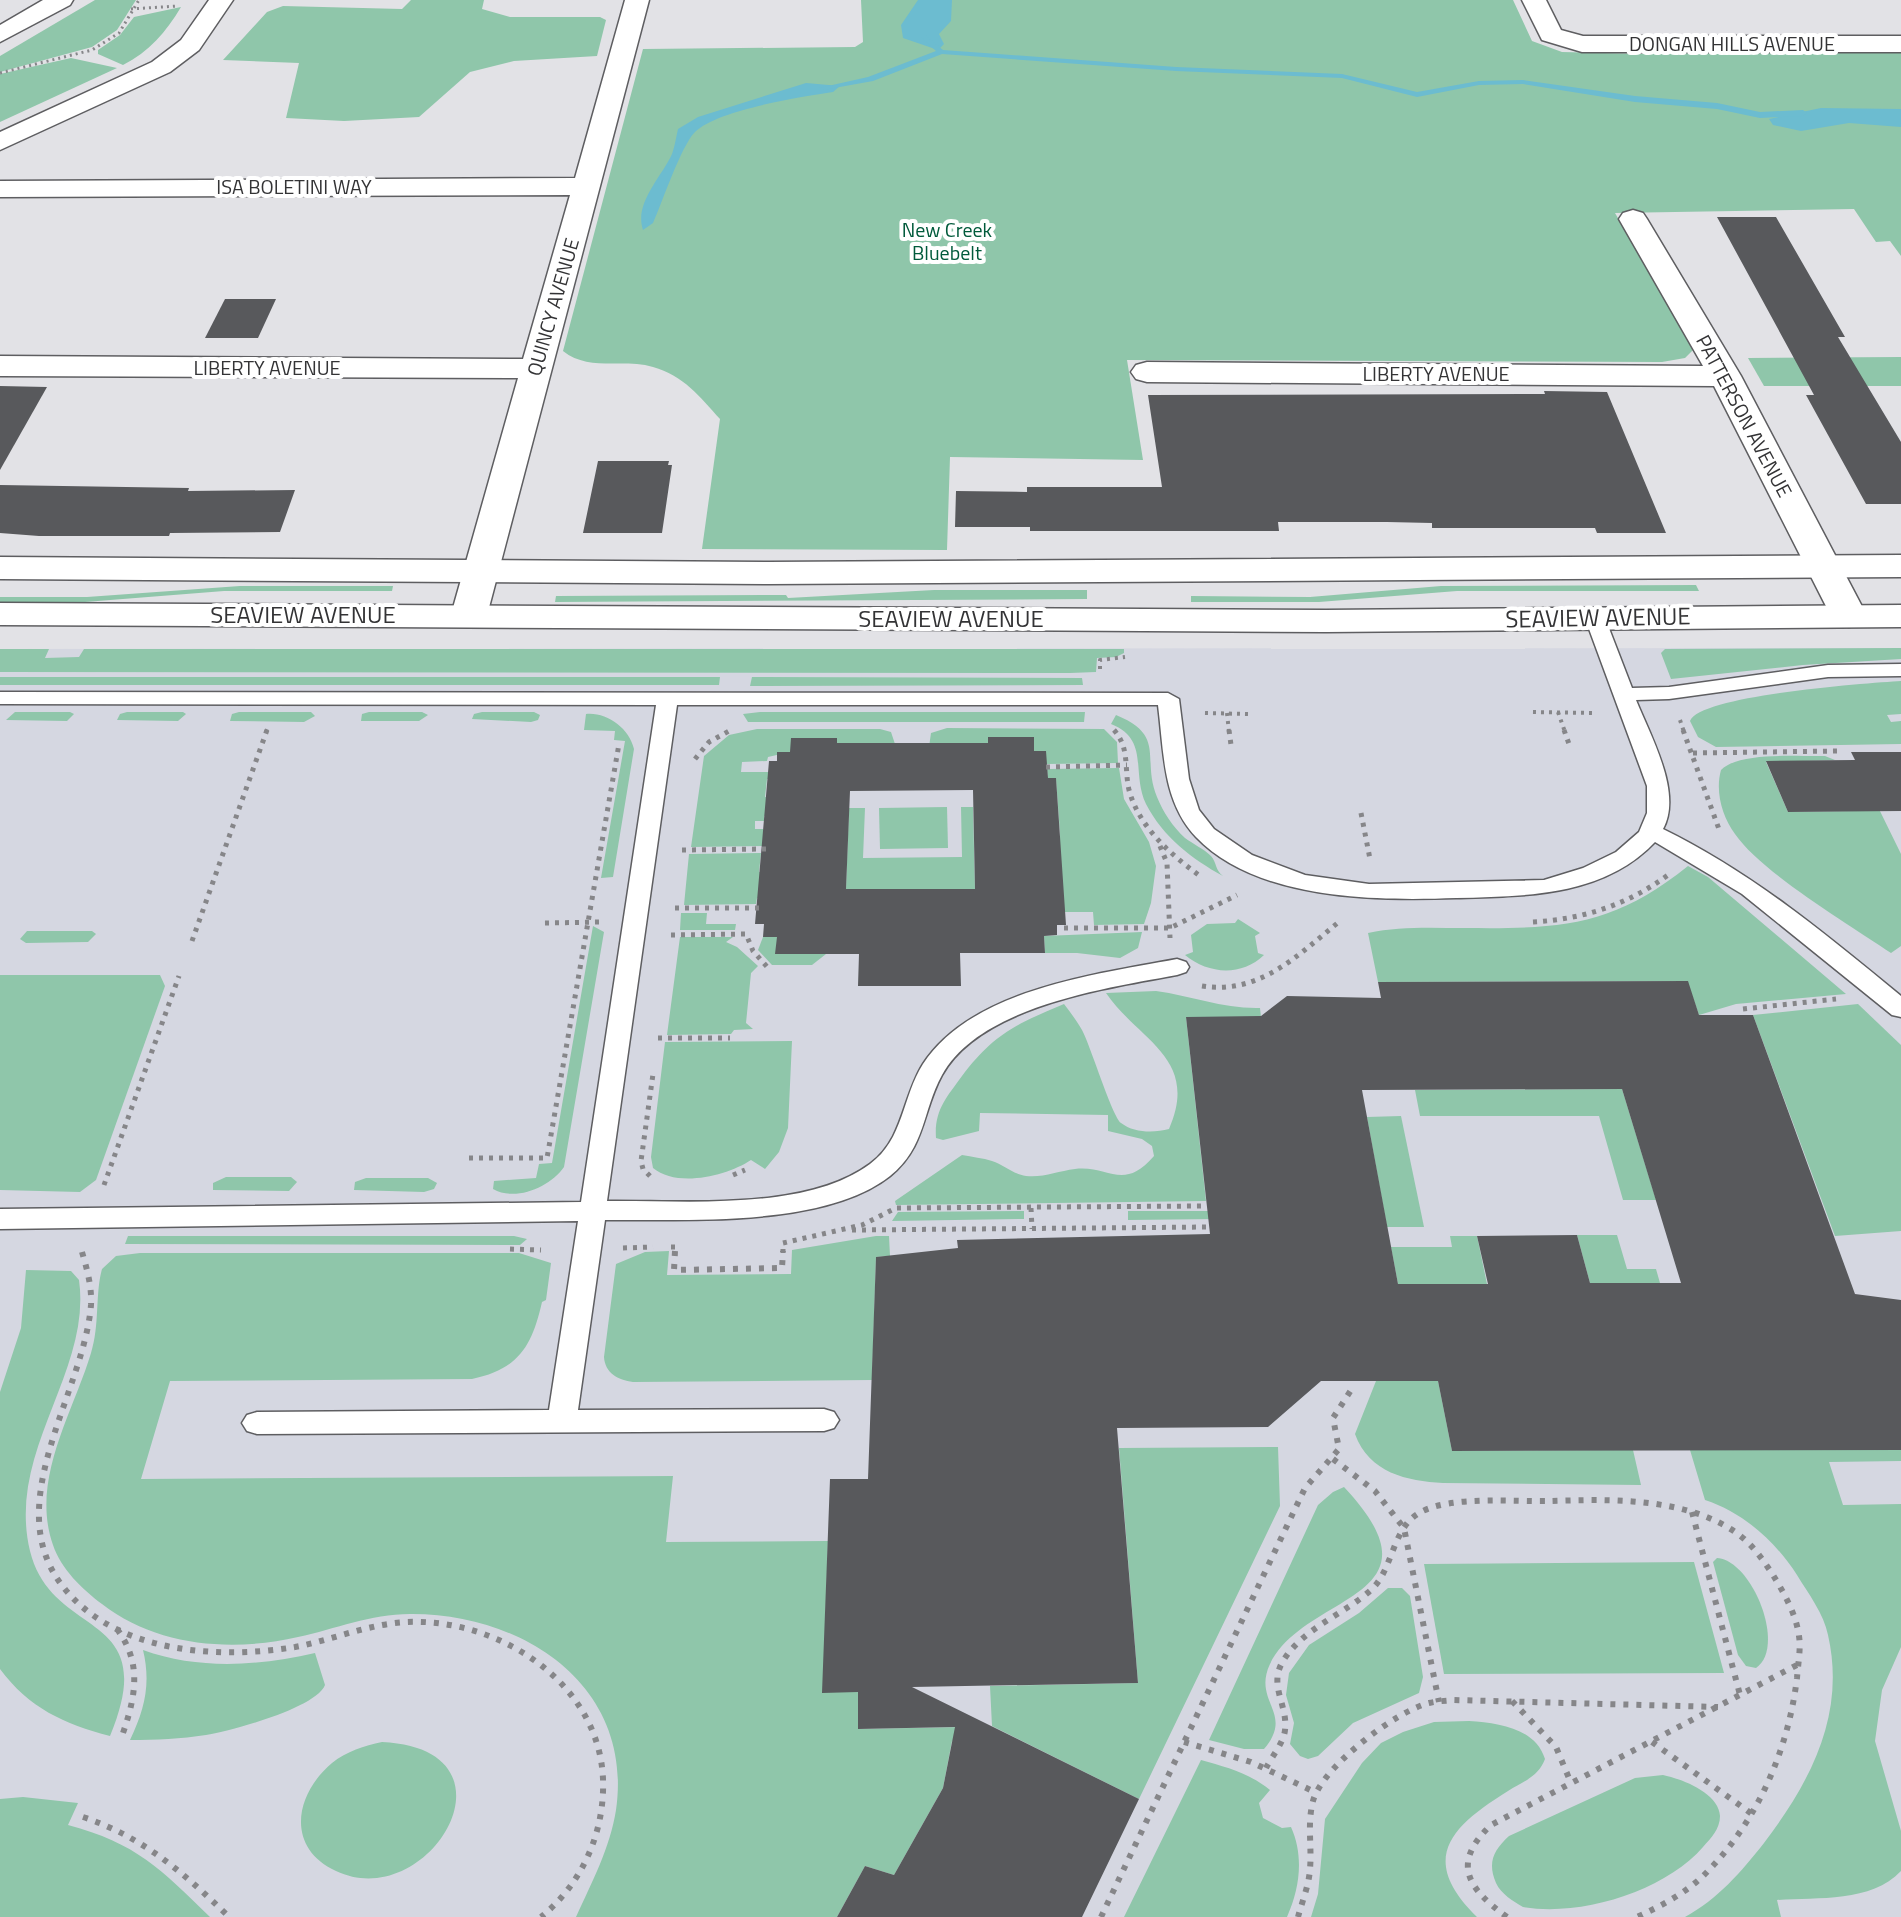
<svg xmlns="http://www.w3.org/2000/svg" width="1901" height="1917" font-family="'Titillium Web',sans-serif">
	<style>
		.built { fill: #d5d7e1 }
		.green { fill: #8fc6aa }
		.water { fill: #6cbcd0 }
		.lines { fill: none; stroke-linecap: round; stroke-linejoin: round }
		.stream { fill: #6cbcd0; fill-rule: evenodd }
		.building { fill: #58595c; fill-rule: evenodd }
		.service-casing { stroke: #5e5e61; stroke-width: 3 }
		.minor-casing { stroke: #5e5e61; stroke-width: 3 }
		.tertiary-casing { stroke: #5e5e61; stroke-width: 3 }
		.secondary-casing { stroke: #5e5e61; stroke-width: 3 }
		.path-far3 { stroke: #868689; stroke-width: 3; stroke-dasharray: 2 4; stroke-linecap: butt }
		.path-far2 { stroke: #868689; stroke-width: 4; stroke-dasharray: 3 5; stroke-linecap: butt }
		.path-far1 { stroke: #868689; stroke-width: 5; stroke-dasharray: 4 6; stroke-linecap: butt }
		.path { stroke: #868689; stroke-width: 6; stroke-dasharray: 5 8; stroke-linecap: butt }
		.service { fill: #fff; fill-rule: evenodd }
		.minor { fill: #fff; fill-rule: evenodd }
		.tertiary { fill: #fff; fill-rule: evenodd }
		.secondary { fill: #fff; fill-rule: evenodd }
		.labels { text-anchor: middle; stroke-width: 8; stroke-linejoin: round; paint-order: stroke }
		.far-street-label { font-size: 20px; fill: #333335; stroke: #fff }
		.far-park-label { font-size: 20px; fill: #005a3b; stroke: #fff }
		.street-label { font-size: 24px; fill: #333335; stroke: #fff }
	</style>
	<rect width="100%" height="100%" fill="#e2e2e6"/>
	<polygon class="built" points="1901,648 1901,1917 0,1917 0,649"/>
	<g class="green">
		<polygon points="95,0 136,0 117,30 92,47 0,72 0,56"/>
		<polygon points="411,0 484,0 482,9 510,17 600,17 606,20 597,56 514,61 470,72 419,117 344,121 286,118 299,63 223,60 267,12 283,6 402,9"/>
		<path d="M861,0H1513L1532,41L1562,52L1647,54L1646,50H1901V256L1890,241L1876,242L1854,209L1615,213L1694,349L1685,358L1662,362L1127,360L1143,460L950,457L947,550L702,549L720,419C700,397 683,375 653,367C623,358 589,372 563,351L643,49L855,47L863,42Z"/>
		<path d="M181,7C166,32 149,52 123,65L98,54V50L120,35L134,17Z"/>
		<polygon points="71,58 117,68 0,122 0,74"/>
		<polygon points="1901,357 1901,386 1764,386 1748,358"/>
		<polygon points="1696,585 1699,591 1457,591 1319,602 1191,602 1191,596 1310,597 1441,586"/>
		<polygon points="240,586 393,586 392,591 224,591 85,602 0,602 0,597 87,597"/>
		<polygon points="934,590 1087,590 1087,599 555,602 556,596 786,595 788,598"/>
		<polygon points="1901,648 1901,659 1803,665 1671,679 1661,653 1665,649"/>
		<polygon points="0,649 49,649 45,658 79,657 84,649 1124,649 1124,653 1116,657 1097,658 1096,672 1070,673 0,672"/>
		<polygon points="0,677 720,677 719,685 0,685"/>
		<polygon points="752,677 1082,678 1083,685 750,686"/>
		<path d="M1901,681V714L1887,715L1891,722L1901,721V744L1716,747L1698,737L1690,721C1700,695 1869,683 1901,681Z"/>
		<polygon points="15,712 70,712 74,714 67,721 6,720"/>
		<polygon points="127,712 183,712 186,714 178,721 117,720 120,714"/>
		<polygon points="239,712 311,712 315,716 304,722 230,721 232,714"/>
		<polygon points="369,712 422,712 428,715 419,721 361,721 362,714"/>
		<polygon points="482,712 534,712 540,715 538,720 531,722 472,719 474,714"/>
		<polygon points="760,712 1085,712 1084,722 748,722 743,714"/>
		<path d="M586,714C607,712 629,728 634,749L613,877L601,878L625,741L614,740L615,731L584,730Z"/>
		<path d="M1116,715C1167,736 1141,758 1157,797C1163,812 1173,827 1185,838C1193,844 1204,849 1211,856C1217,863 1215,870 1223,876C1192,859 1163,837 1146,804C1131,773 1150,739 1111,724Z"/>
		<polygon points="947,728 1104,729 1117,742 1118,763 1047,764 1034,751 988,737 988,752 929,747 931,733"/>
		<polygon points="757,729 880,729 891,732 896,747 790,752 768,757 767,761 742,762 741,772 776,772 776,779 767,779 765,797 774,798 773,815 764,816 764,821 755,821 755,829 763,829 770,846 691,847 704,756 729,735"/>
		<path d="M1825,756L1835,760L1766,762L1788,812L1856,811L1877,805L1901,854V946L1891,953C1850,925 1762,873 1735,834C1722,816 1715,791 1721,770C1740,751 1799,757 1825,756Z"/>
		<polygon points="1119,768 1124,799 1149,842 1156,866 1151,903 1144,924 1094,925 1093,912 1056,912 1060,833 1056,779 1048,778 1047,769"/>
		<polygon points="947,807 948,848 880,849 879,808"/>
		<polygon points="961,807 973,807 975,889 846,889 849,808 865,808 863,858 962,857"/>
		<polygon points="761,853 759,872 768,873 766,898 757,898 756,904 684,905 689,854"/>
		<path d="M1688,866L1708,877L1846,994L1736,1004L1699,1015L1687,981L1378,982L1368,933C1400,926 1432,928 1465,928C1560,929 1612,927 1688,866Z"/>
		<polygon points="681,913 707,913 706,924 736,924 735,930 680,930"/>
		<path d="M1238,919L1260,933L1255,936L1258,953L1264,955C1241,977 1208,974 1185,955L1193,952L1191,935L1207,924L1235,923Z"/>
		<path d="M593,926L604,932L564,1167C550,1187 516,1202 493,1189L494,1181L536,1178L539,1164L552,1163Z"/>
		<polygon points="27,931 92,931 96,934 88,942 26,943 20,939"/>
		<polygon points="1142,932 1138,948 1120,958 1077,953 1045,953 1044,936"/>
		<polygon points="680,937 733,937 726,942 737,947 758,966 751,973 746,1023 753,1029 734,1030 731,1034 667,1035"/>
		<polygon points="763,937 777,937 826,954 812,965 772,965 758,950"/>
		<polygon points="0,975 160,975 165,986 96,1180 80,1192 0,1190"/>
		<path d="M1156,991C1192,996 1224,1009 1260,1008L1261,1017H1186L1206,1201L896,1205L895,1201L962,1155C972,1157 983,1158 992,1161C1004,1165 1013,1174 1026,1176C1043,1178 1058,1171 1075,1169C1109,1165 1123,1192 1154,1156L1152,1146L1142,1139L1108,1131V1115L980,1113L979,1131L943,1140L936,1138C934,1110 947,1097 962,1076C994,1034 1016,1024 1064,1004C1070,1012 1077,1021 1082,1030C1091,1047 1112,1116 1121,1123C1134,1133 1154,1133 1169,1129C1200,1058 1139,1041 1106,993Z"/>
		<polygon points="1858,1004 1901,1045 1901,1231 1835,1236 1753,1015"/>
		<path d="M792,1041L788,1128L779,1152L765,1169L751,1160C727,1176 677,1188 653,1168L651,1157L665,1042Z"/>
		<polygon points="1622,1089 1656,1200 1623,1200 1599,1116 1420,1116 1415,1090"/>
		<polygon points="1401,1116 1424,1227 1387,1227 1367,1117"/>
		<polygon points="226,1177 291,1177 297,1182 289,1191 213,1190 213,1183"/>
		<polygon points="366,1178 428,1178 437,1183 434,1189 424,1192 354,1190 355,1182"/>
		<polygon points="1024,1211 1024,1219 892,1221 898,1212"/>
		<polygon points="1128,1211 1214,1211 1215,1219 1128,1220"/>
		<polygon points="1577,1235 1617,1235 1627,1269 1656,1269 1660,1283 1590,1283"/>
		<polygon points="128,1236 514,1236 527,1239 520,1245 125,1244"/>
		<path d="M876,1236H889L890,1256L876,1257L872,1380L633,1382C618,1380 605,1373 604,1357L616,1264L645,1252L669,1251L667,1275L791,1274L792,1250Z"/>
		<polygon points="1450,1236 1477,1236 1487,1284 1398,1284 1391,1247 1452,1247"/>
		<path d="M140,1253H519L551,1263L546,1300L542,1302C532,1346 519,1369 472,1379L170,1381L141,1479L673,1476L666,1542L828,1541L823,1692H858V1729L962,1727V1737L952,1741L943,1788L894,1875L865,1866L837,1917H576C592,1882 610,1848 616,1810C634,1685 522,1613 410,1614C370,1614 336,1629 298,1637C233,1652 157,1647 102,1604C82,1589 61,1569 53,1545C30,1480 73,1413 91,1353C100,1325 95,1294 102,1269L116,1256Z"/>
		<path d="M26,1270L71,1271L79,1280C92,1372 6,1451 30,1551C52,1641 163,1608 110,1736C64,1724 29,1708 0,1669V1392L21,1328Z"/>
		<path d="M1376,1381H1438L1452,1451L1633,1450L1641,1485L1443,1483C1407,1481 1369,1473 1355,1434Z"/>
		<polygon points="1278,1447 1280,1506 1139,1799 992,1726 990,1686 1138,1683 1119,1448"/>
		<path d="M1690,1450H1901V1461L1829,1462L1843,1505L1901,1504V1647L1882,1690L1875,1741L1901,1831V1871C1871,1903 1817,1897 1777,1900L1781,1917H1685C1718,1899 1741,1872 1764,1843C1811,1781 1846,1714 1828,1635C1824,1614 1808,1593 1797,1575C1775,1541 1744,1513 1705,1500Z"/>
		<path d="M1344,1487C1450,1600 1305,1592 1270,1664C1252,1702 1295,1713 1264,1749H1244L1209,1740L1318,1505L1333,1492Z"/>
		<path d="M1717,1558C1752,1560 1787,1647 1756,1668L1746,1666L1738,1655L1713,1562Z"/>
		<polygon points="1694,1562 1724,1673 1444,1674 1424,1564"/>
		<polygon points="1388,1588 1402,1588 1410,1596 1423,1677 1419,1693 1353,1723 1318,1756 1308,1759 1300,1756 1290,1744 1294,1723 1286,1695 1289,1673 1309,1645 1359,1613"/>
		<path d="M143,1650C198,1670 259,1666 315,1653L325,1685C316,1708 231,1731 206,1735C181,1739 156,1740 130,1740C145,1709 151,1683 143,1650Z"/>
		<path d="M1469,1721C1499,1723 1535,1728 1545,1759C1538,1777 1524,1781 1508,1791C1450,1827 1418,1859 1477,1917H1311L1318,1894L1325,1819L1362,1763L1381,1743L1403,1732L1434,1722Z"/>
		<path d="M382,1742C528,1749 429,1915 336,1871C286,1848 294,1795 332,1763C347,1751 364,1746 382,1742Z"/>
		<path d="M1201,1760C1226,1767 1249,1773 1270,1790L1259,1803L1263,1818L1282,1828L1291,1827C1304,1856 1300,1888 1287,1917H1124Z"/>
		<path d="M1663,1775C1682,1779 1719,1793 1720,1816C1720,1829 1711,1838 1703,1847C1665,1891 1581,1917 1523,1907C1513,1901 1501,1894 1496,1883C1487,1862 1494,1850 1509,1836L1635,1778Z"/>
		<path d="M23,1797L78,1803L68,1825C136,1843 161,1869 210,1917H0V1799Z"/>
	</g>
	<g class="water">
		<polygon points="918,0 952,0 951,21 939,34 944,44 938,50 903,38 901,25"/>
		<path d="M806,83L840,86L833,92C800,97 717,110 695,132C681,146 662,203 653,223L643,230C634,203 661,178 672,154C675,146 676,137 678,129L698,117Z"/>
		<polygon points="1821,108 1901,109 1901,127 1849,123 1801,131 1773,125 1769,119"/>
	</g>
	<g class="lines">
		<polygon class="stream" points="925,35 943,50 1176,67 1342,74 1417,92 1479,81 1523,80 1635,96 1717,103 1760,112 1803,110 1807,113 1803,116 1760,118 1717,109 1635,102 1523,84 1479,85 1417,97 1342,78 1176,71 942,54 873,81 823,90 819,88 868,77 936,51 921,37"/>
	</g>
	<g class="building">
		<polygon points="1717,217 1776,217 1845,337 1838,337 1901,442 1901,504 1866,504 1806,395 1814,395"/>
		<polygon points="225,299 276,299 258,338 205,338"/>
		<polygon points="0,386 47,387 0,470"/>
		<polygon points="1544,391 1607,392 1666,533 1597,533 1595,528 1432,528 1432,523 1387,522 1278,522 1279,531 1030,531 1030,527 955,527 956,491 1027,492 1027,487 1162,487 1148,395 1545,394"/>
		<polygon points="598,461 669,461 668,465 672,465 662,533 583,533"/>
		<polygon points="0,485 189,488 188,491 295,490 280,532 170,533 169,536 39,536 0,533"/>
		<path d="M988,737H1034V751H1046L1048,778H1056L1066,925H1057V935L1044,936L1045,953H960L961,986H858L859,954H775L777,937H763L764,924H755L769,761H777V752H790L791,738H837V743H988ZM973,790L975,889H846L850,791Z"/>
		<polygon points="1851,752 1901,752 1901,811 1788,812 1766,761 1855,760"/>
		<path d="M1688,981L1699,1015H1753L1855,1294L1901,1300V1450L1452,1451L1438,1381H1321L1268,1427L1117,1428L1138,1683L912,1687L1139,1799L1082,1917H837L865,1866L894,1875L943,1788L955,1727L858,1729V1692L822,1693L830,1479H868L876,1257L958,1248L957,1240L1210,1234L1186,1017L1261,1016L1287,996L1381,998L1378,982ZM1622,1089L1681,1283H1590L1577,1235L1477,1236L1488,1284H1398L1362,1090Z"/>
	</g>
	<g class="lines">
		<defs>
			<path id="service" d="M1595,612L1605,618L1632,688L1669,687L1828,665L1901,664V676L1828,677L1669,699L1636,700C1650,735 1683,793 1663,829C1751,872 1826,934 1901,996V1017L1892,1015L1742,894L1655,842C1603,897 1525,896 1456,898C1376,901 1256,900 1196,837C1162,801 1164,751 1158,705H677L607,1201C685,1200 805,1212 870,1164C904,1139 902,1097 923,1064C972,989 1097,974 1177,959L1186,962L1189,967L1186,972L1177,975C1107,988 980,1006 942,1075C922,1111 926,1147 890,1176C824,1228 686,1219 605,1220L578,1410L824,1409L834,1412L839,1420L834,1428L824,1431L257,1434L247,1431L242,1423L247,1415L257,1412L549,1410L578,1221L0,1229V1209L581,1202L656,705L0,704V692L1168,693L1179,699L1189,779L1199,810L1214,829L1252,855L1305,875L1369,884L1544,880L1583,868L1616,852L1639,832L1647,813V786L1585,618Z"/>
			<g id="minor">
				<polygon points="209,0 233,0 199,50 170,72 0,150 0,132 152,62 181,40"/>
				<polygon points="625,0 649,0 487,615 482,623 469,626 456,623 451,615 518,378 0,376 0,356 523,359 570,195 0,197 0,181 575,178"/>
				<polygon points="1522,0 1546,0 1561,30 1583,36 1901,36 1901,52 1582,52 1542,40"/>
				<polygon points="1633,210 1643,213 1647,219 1741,376 1867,616 1862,624 1849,627 1836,624 1831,616 1714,386 1147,382 1136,379 1131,372 1136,365 1147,362 1703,366 1619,219 1623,213"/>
			</g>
			<g id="tertiary">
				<polygon points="1901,555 1901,577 769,584 0,579 0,557 769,562"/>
				<polygon points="0,603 1326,610 1901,605 1901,627 1326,632 0,625"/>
			</g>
			<polygon id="secondary" points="43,0 73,0 70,5 0,42 0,25"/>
		</defs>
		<use href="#service" class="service-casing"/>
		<use href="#minor" class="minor-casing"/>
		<use href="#tertiary" class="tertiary-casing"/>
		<use href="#secondary" class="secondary-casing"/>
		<g class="path-far3">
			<polyline points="131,9 177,6"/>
			<polyline points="0,73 92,50 119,33 139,0"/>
		</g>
		<g class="path-far2">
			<polyline points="1100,669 1100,660 1125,657"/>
			<polyline points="1533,712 1596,713"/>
			<polyline points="1558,712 1565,732"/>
			<polyline points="1205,713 1248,714"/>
			<polyline points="1227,713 1229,732"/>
			<polyline points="1680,720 1684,732"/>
			<polyline points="266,732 268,727"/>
		</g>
		<g class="path-far1">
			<path d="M1114,730C1130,748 1124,768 1129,790C1139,827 1170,854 1200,876"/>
			<polyline points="1229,730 1231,745"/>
			<polyline points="1564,730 1569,744"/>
			<polyline points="1683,730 1720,832"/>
			<polyline points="1693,753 1838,751"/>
			<polyline points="695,759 709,742 729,731"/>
			<polyline points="1046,767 1127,765"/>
			<polyline points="1361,813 1370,859"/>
			<polyline points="1160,846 1167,863 1170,938"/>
			<polyline points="682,850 766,849"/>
			<polyline points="675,908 759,908"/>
			<path d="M1533,922C1584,919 1627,905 1668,875"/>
			<polyline points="545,923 602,922"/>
			<polyline points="1064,928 1170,928 1237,895"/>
			<polyline points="671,935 746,934 753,951 769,969"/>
			<polyline points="192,941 267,730"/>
			<path d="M1202,986C1260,995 1298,955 1340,921"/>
			<polyline points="1743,1009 1836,999"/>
			<polyline points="658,1038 730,1038"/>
			<polyline points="469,1158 547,1158 619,744"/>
			<polyline points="733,1175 745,1170"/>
			<polyline points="650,1176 643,1169 641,1161 653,1074"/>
			<polyline points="104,1185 179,976"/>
			<polyline points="1031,1208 1032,1229"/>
			<polyline points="852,1230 1207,1227"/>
			<polyline points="671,1247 675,1247 675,1253"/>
			<polyline points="623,1248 653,1247"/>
			<polyline points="510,1249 541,1250"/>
			<polyline points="783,1253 783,1243 862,1225 896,1208 1204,1206"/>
		</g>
		<g class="path">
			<polyline points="675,1251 674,1270 782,1268 783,1251"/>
			<path d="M82,1252C87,1269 92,1287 91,1305C84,1392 0,1502 61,1584C112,1653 217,1660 295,1647C332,1640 368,1624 407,1622C498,1618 599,1682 603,1779C605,1832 582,1884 541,1917"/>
			<polyline points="1333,1459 1375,1491 1404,1528 1439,1702"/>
			<polyline points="1692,1512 1740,1695"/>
			<path d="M117,1629C142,1663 136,1695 123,1733"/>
			<polyline points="1512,1701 1556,1747 1571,1783"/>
			<polyline points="1184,1742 1251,1762 1317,1793"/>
			<polyline points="1652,1742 1752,1814"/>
			<path d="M1266,1768C1271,1758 1284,1742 1285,1730C1288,1704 1268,1686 1283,1661C1303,1628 1345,1614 1372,1589C1393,1569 1392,1529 1419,1513C1450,1495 1515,1502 1550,1501C1610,1499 1687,1497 1738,1534C1753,1545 1763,1560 1773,1575C1784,1593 1796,1614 1799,1636C1801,1649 1798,1664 1797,1678C1788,1751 1757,1823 1703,1876C1684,1894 1661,1906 1637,1917"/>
			<path d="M83,1817C143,1837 184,1873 229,1917"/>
			<polyline points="1101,1917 1305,1488 1339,1449 1333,1418 1353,1387"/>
			<path d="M1298,1917C1302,1902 1309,1885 1310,1869C1312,1846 1307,1824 1313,1801C1322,1767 1396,1711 1429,1703C1437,1701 1446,1701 1454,1700L1718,1707"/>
			<path d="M1507,1917C1467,1888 1451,1863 1491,1825L1797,1665"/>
		</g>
		<use href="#service" class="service"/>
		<use href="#minor" class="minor"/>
		<use href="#tertiary" class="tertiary"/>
		<use href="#secondary" class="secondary"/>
	</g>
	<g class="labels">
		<g class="far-street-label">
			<text x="1732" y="51">DONGAN HILLS AVENUE</text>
			<text x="294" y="194">ISA BOLETINI WAY</text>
			<text transform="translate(553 307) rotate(-74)" y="7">QUINCY AVENUE</text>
			<text x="267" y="375">LIBERTY AVENUE</text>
			<text x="1436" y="381">LIBERTY AVENUE</text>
			<text transform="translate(1744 416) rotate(62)" y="7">PATTERSON AVENUE</text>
		</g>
		<g class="far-park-label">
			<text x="947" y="237">New Creek<tspan x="947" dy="23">Bluebelt</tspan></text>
		</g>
		<g class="street-label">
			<text x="303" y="623">SEAVIEW AVENUE</text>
			<text transform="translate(1598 618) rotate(-1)" y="8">SEAVIEW AVENUE</text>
			<text x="951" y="627">SEAVIEW AVENUE</text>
		</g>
	</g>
</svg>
